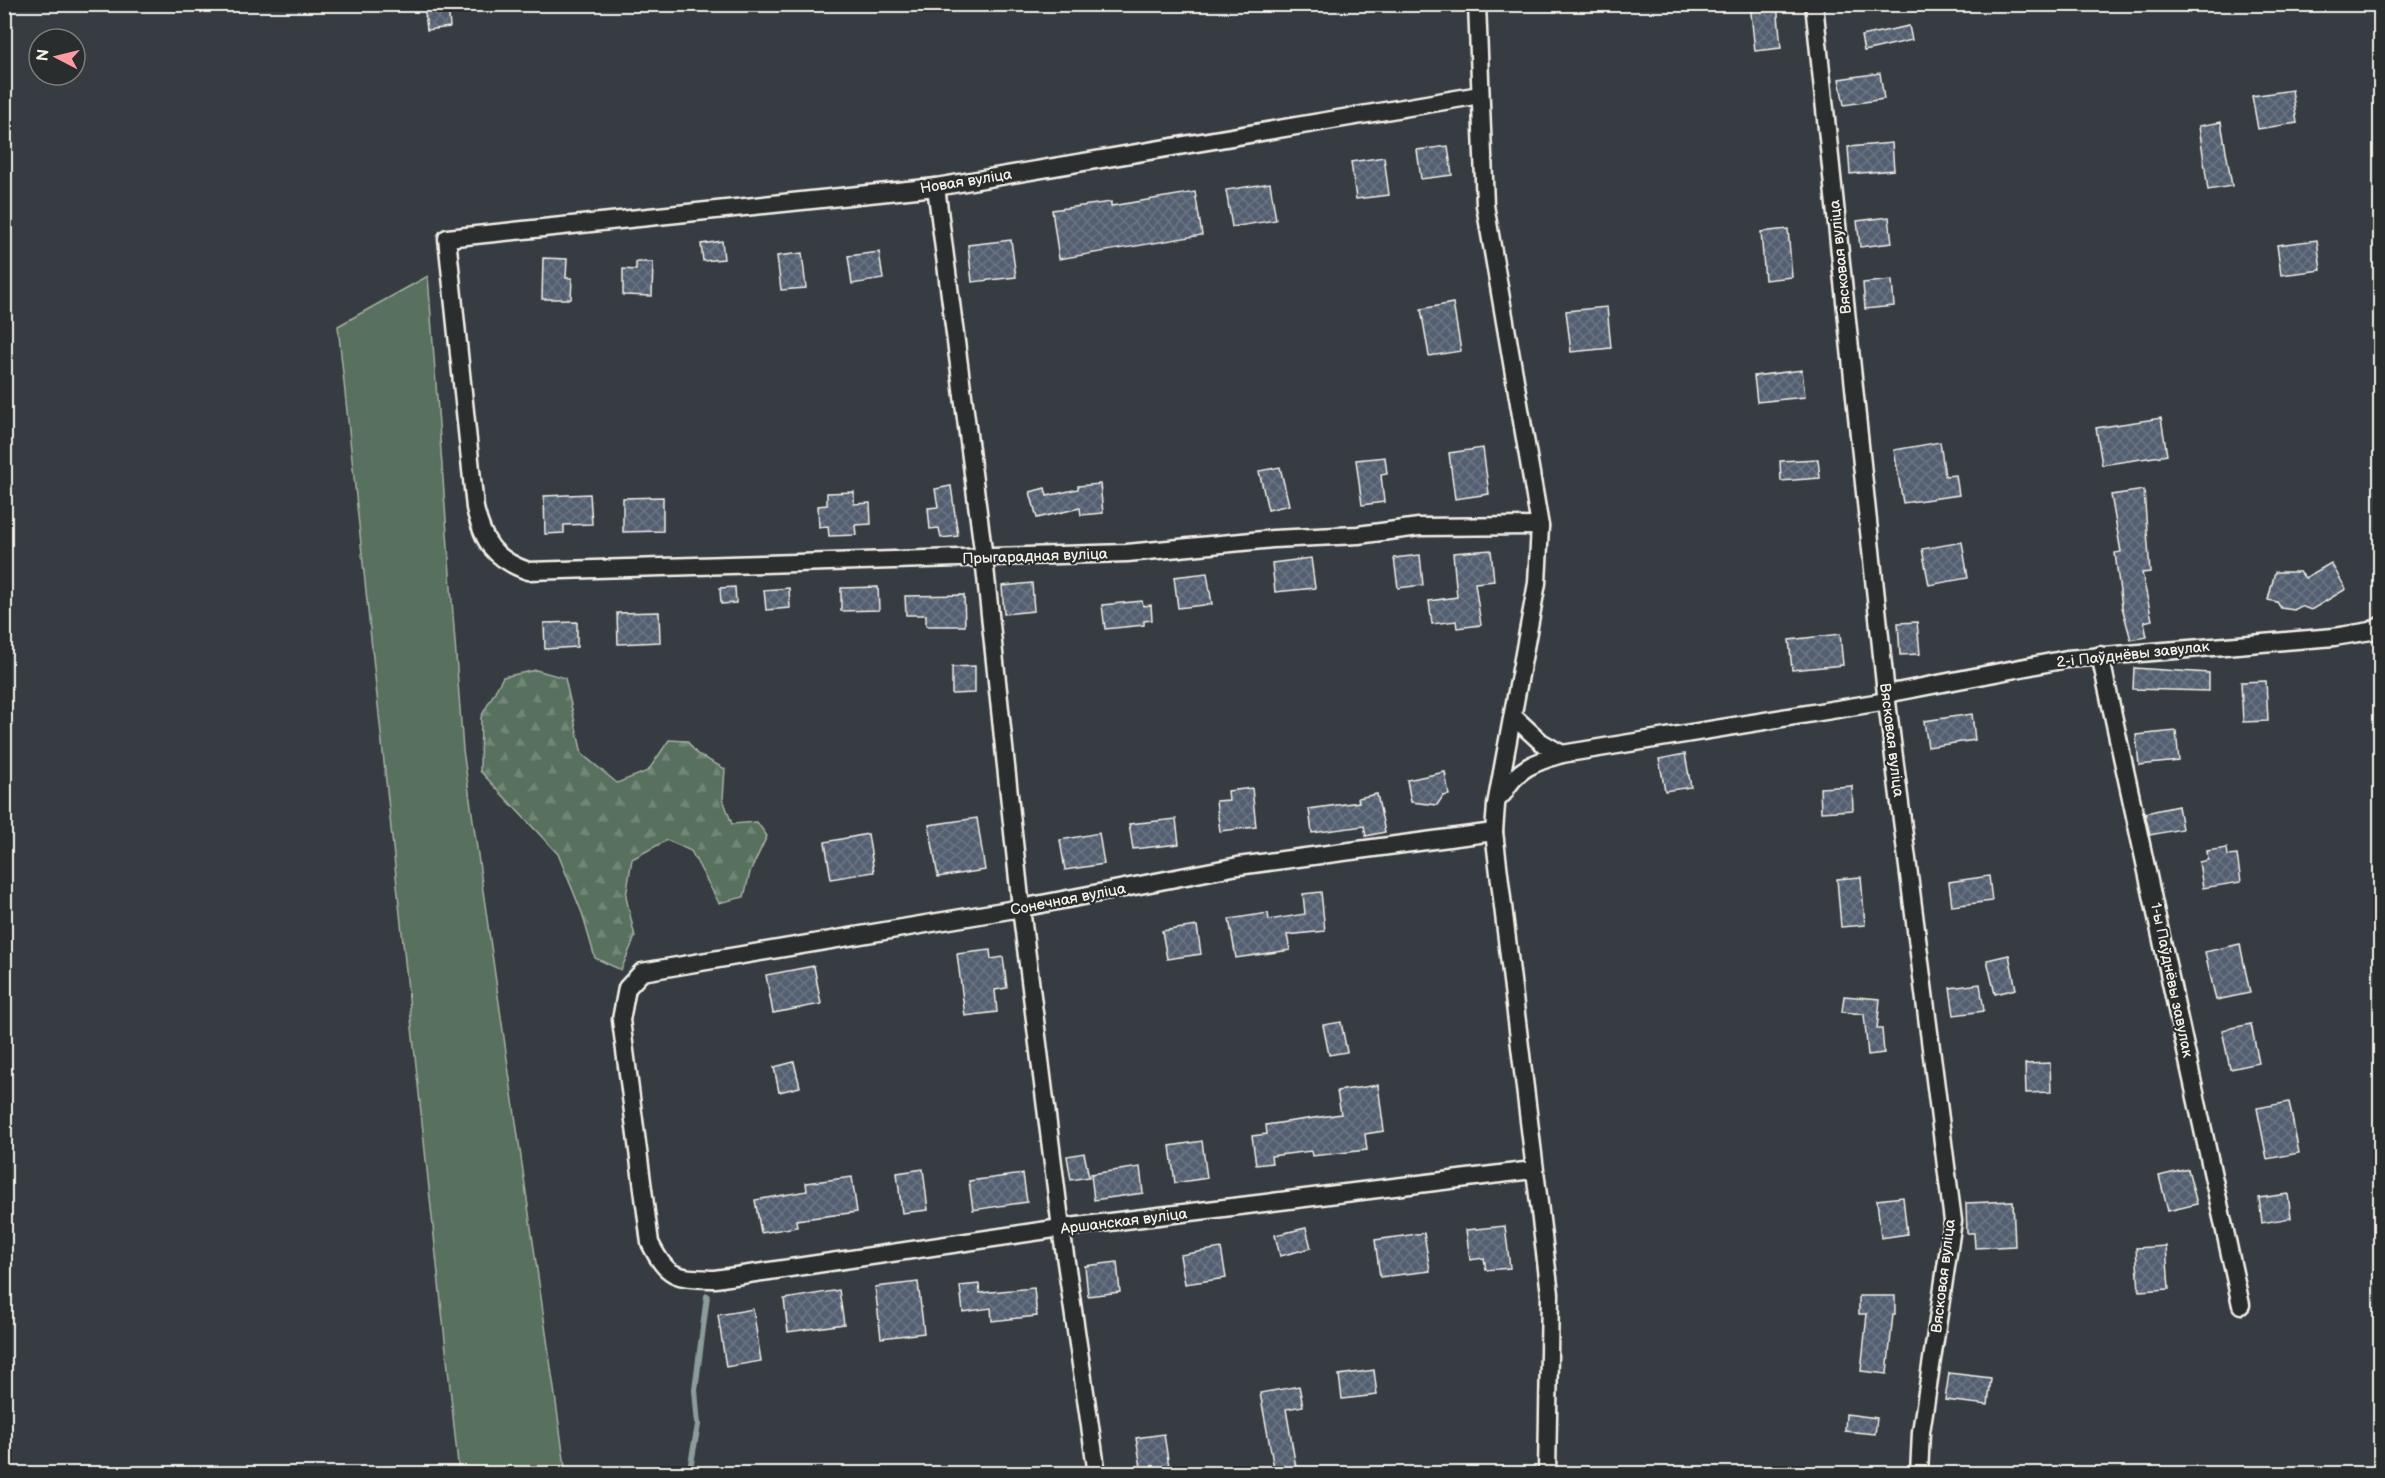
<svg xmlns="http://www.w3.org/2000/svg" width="2385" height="1478" font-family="'Balsamiq Sans',sans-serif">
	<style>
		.green { fill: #58715e; stroke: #a6b1a3; stroke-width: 1.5 }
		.forest { fill: url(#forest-firs); stroke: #a6b1a3; stroke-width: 1.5 }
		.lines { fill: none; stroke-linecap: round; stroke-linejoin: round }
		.stream { stroke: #8b9c9a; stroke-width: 6 }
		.building { fill: url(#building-cross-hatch); stroke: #f4f1e8; stroke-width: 1.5 }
		.minor-casing { stroke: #f4f1e8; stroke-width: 21 }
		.minor { stroke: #2a2d2e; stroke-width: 16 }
		.labels { text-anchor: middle; stroke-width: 4.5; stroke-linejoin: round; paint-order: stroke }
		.street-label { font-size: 15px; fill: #f4f1e8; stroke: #2a2d2e }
	</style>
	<defs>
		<pattern id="forest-firs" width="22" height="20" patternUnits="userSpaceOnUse" patternTransform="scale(1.5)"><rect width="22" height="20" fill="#58715e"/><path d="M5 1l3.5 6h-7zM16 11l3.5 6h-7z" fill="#718675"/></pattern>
		<pattern id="building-cross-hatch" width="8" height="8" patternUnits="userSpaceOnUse" patternTransform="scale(1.5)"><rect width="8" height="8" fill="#535e6f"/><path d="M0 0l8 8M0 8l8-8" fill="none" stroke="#6c7684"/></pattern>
	</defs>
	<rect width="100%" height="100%" fill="#363c42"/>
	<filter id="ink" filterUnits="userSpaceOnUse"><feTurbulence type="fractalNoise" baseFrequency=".0167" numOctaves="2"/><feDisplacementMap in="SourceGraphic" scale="12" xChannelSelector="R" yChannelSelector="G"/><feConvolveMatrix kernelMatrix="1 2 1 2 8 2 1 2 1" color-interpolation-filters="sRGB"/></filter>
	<g filter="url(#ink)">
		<polygon class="green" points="428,276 463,750 566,1473 459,1473 338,326"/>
		<polygon class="forest" points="536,670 565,678 582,754 617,783 648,771 669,740 687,741 697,754 725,769 723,799 732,824 757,822 767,836 750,872 744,897 719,903 691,851 667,840 632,859 626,897 635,937 621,970 595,958 582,913 558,854 480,771 481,717 503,677"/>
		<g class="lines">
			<polyline class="stream" points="689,1474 698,1425 695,1390 707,1296"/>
		</g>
		<g class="building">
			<polygon points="424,4 448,4 450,27 427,30"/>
			<polygon points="1750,4 1777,4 1781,48 1755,51"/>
			<polygon points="1909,26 1912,40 1864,51 1861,36"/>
			<polygon points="1880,73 1884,99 1844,105 1839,79"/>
			<polygon points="2292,90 2297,123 2258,129 2252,96"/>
			<polygon points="2221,122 2232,186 2208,190 2199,126"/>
			<polygon points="1892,143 1894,170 1850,174 1848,147"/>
			<polygon points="1448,146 1452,175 1421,179 1417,150"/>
			<polygon points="1384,157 1389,195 1356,199 1351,162"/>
			<polygon points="1270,183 1276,220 1232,227 1226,190"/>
			<polygon points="1195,192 1202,235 1059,259 1052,210 1111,202 1111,206"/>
			<polygon points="1889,217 1892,243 1860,247 1857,221"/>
			<polygon points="1788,229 1792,277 1765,280 1761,232"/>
			<polygon points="1011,240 1016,277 972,282 968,245"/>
			<polygon points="2317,240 2321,270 2281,275 2277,245"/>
			<polygon points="722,241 724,259 703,261 701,244"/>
			<polygon points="879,252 883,279 852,284 848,256"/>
			<polygon points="802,253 806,288 781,290 777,256"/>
			<polygon points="543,258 567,259 566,278 572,278 571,299 542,299"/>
			<polygon points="636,262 653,262 652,296 623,295 623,269 636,270"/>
			<polygon points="1892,280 1894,306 1865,309 1863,283"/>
			<polygon points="1453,303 1461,351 1429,356 1421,309"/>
			<polygon points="1607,307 1611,348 1571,352 1566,311"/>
			<polygon points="1802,370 1805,397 1757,402 1754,376"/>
			<polygon points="2161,418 2167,455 2102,465 2096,428"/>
			<polygon points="1940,442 1945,476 1956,475 1959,495 1903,503 1894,450"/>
			<polygon points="1483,448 1489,494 1455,499 1449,453"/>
			<polygon points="1385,457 1387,474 1381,475 1384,502 1362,505 1356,460"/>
			<polygon points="1818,459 1820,478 1781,481 1780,461"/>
			<polygon points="1280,467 1289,505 1268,510 1259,471"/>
			<polygon points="1100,484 1103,513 1081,515 1080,508 1037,518 1030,492 1045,488 1047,496 1078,489 1078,486"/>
			<polygon points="951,486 958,536 941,538 939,528 930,529 928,508 938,507 935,489"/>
			<polygon points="2144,490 2150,572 2142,573 2152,620 2144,622 2147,637 2131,640 2122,607 2115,553 2121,552 2111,495"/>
			<polygon points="854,492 854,504 870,503 871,524 855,525 856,535 829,536 828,526 819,527 818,506 827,505 827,493"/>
			<polygon points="590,494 592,524 564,525 564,533 545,534 544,496"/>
			<polygon points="663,497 663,531 623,532 623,498"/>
			<polygon points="1962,542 1968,578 1929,585 1922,549"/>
			<polygon points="1491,550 1494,581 1475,583 1481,625 1457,628 1456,621 1432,624 1429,601 1457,597 1453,553"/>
			<polygon points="1420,555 1423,585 1398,588 1394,558"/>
			<polygon points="1311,558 1315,588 1275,592 1272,563"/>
			<polygon points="2331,563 2346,589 2311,610 2301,606 2294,610 2281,608 2277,602 2268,600 2275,572 2300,572 2305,578"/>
			<polygon points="1207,573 1212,604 1178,608 1174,577"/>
			<polygon points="1032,583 1034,611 1004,614 1002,586"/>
			<polygon points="735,587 736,603 721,604 720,588"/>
			<polygon points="878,587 879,610 841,611 841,588"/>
			<polygon points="789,588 790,608 766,610 764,590"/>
			<polygon points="964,595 965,626 926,626 926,615 906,615 905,596"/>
			<polygon points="1142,601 1143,606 1151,605 1152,620 1144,621 1144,625 1105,629 1102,605"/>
			<polygon points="659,612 660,642 618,644 617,613"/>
			<polygon points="577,622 577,647 545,649 544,623"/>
			<polygon points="1917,622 1920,654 1900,655 1898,623"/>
			<polygon points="1840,634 1843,665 1792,670 1789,640"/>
			<polygon points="975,666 975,693 952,694 952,667"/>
			<polygon points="2134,668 2209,673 2209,691 2133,689"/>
			<polygon points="2266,681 2268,721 2243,722 2241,682"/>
			<polygon points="1972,714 1975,740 1928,747 1924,721"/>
			<polygon points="2176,731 2179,761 2139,765 2136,735"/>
			<polygon points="1685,754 1691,787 1665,791 1659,759"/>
			<polygon points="1445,772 1449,795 1443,796 1437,805 1411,802 1407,780"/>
			<polygon points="1852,786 1853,810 1821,812 1820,788"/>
			<polygon points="1252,788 1256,827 1220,831 1216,801 1229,800 1228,791"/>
			<polygon points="1377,794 1385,832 1366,836 1364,826 1312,833 1309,809 1359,802 1358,798"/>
			<polygon points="2178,806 2182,829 2150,835 2145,813"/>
			<polygon points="977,818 985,870 938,877 929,825"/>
			<polygon points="1176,819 1179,844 1133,849 1129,824"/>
			<polygon points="1099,833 1104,864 1065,870 1060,840"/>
			<polygon points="868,834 874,872 831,879 825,842"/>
			<polygon points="2227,848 2228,856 2237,855 2241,882 2203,888 2199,862 2208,860 2207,851"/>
			<polygon points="1989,876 1992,901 1952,906 1949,882"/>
			<polygon points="1861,877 1865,925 1841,927 1837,879"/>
			<polygon points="1321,892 1325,931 1287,935 1290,950 1236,958 1229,919 1268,913 1269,920 1305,914 1303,894"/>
			<polygon points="1197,926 1201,954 1167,959 1162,931"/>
			<polygon points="2240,944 2250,993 2216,1000 2205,952"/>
			<polygon points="990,950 991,959 1003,957 1007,988 995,990 997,1012 965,1016 957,954"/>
			<polygon points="2009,955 2016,989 1995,994 1987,960"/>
			<polygon points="814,966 821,1004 773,1013 766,975"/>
			<polygon points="1980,984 1984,1011 1954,1015 1950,988"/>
			<polygon points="1844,996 1880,999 1877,1029 1882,1029 1884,1053 1868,1055 1864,1014 1842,1012"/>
			<polygon points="1341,1022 1347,1052 1329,1055 1323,1025"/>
			<polygon points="2251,1024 2259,1063 2230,1069 2222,1030"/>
			<polygon points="794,1062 800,1087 779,1092 774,1067"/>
			<polygon points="2050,1063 2051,1092 2026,1093 2025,1064"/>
			<polygon points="1378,1085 1384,1131 1365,1134 1367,1150 1312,1156 1311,1151 1271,1156 1272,1163 1256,1165 1252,1136 1267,1134 1266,1125 1341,1114 1337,1091"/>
			<polygon points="2289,1102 2299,1153 2267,1159 2257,1108"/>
			<polygon points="1202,1141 1207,1178 1175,1183 1170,1146"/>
			<polygon points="1084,1153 1089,1177 1071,1180 1067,1156"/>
			<polygon points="1140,1167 1143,1193 1094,1200 1091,1174"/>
			<polygon points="923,1169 928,1210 902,1213 897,1173"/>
			<polygon points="2188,1169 2197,1204 2168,1211 2159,1176"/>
			<polygon points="1023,1174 1027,1202 973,1210 969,1181"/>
			<polygon points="852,1177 857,1212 796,1220 797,1227 761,1233 755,1200 807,1191 806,1183"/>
			<polygon points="2288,1194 2291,1218 2262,1223 2259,1198"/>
			<polygon points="1903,1197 1907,1234 1881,1238 1877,1200"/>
			<polygon points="2013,1201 2015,1246 1975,1248 1974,1233 1967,1233 1966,1203"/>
			<polygon points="1505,1226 1510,1268 1486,1270 1484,1258 1470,1260 1466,1230"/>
			<polygon points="1306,1228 1311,1248 1280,1256 1275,1235"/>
			<polygon points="1424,1233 1430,1271 1380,1277 1375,1240"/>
			<polygon points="2166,1246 2169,1289 2139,1291 2136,1248"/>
			<polygon points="1221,1248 1226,1278 1185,1284 1180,1255"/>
			<polygon points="1117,1262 1120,1292 1088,1296 1085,1266"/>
			<polygon points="918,1282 924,1333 881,1338 875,1287"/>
			<polygon points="979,1284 980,1293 1034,1288 1037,1316 992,1321 991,1308 963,1312 960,1286"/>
			<polygon points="839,1290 844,1324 788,1332 784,1299"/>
			<polygon points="1859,1296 1895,1296 1895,1314 1893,1314 1887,1374 1861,1371 1867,1314 1859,1314"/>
			<polygon points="753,1309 761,1361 726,1367 718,1315"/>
			<polygon points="1374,1370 1377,1395 1342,1399 1339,1375"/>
			<polygon points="1949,1373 1991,1378 1988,1405 1945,1400"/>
			<polygon points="1299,1386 1303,1406 1286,1409 1297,1473 1275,1473 1260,1393"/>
			<polygon points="1846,1414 1877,1418 1875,1434 1845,1431"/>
			<polygon points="1164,1434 1170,1473 1142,1473 1136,1438"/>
		</g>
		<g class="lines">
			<defs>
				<g id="minor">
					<polyline points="1477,4 1485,205 1540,526 1537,583 1496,805 1494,832 1550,1294 1547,1474"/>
					<polyline points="1814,4 1886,694 1953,1221 1921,1432 1919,1474"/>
					<path d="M1480,95L936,187L447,238L475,508C483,542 494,559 528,571L1127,553L1273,539L1358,535L1419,527L1540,526"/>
					<polyline points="936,187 984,558 1021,908 1061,1228 1097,1474"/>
					<polyline points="2100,655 2241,1305"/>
					<polyline points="1886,694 2067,659 2334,637 2371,631 2380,626"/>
					<polyline points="1513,716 1541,742 1562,754"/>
					<path d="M1503,794C1517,768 1535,762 1562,754L1887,701"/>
					<path d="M1494,832L1238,866L1021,908L642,972L627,988L621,1020L650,1243C668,1279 676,1278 715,1279L1061,1228L1533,1170"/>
				</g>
			</defs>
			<use href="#minor" class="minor-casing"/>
			<use href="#minor" class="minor"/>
		</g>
	</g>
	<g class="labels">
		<g class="street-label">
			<text transform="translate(966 181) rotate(-9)" y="5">Новая вуліца</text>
			<text transform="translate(1840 257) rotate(-96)" y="5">Вясковая вуліца</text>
			<text transform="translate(1035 556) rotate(-2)" y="5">Прыгарадная вуліца</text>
			<text transform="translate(2133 654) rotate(-6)" y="5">2-і Паўднёвы завулак</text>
			<text transform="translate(1892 740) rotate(83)" y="5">Вясковая вуліца</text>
			<text transform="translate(1068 899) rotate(-11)" y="5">Сонечная вуліца</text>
			<text transform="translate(2172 980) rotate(78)" y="5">1-ы Паўднёвы завулак</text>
			<text transform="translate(1124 1221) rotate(-7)" y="5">Аршанская вуліца</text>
			<text transform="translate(1943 1276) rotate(-83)" y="5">Вясковая вуліца</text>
		</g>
	</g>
	<rect width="2385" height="1478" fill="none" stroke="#2a2d2e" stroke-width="24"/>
	<rect x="12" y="12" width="2361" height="1454" fill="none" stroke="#f4f1e8" stroke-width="2" filter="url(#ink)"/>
	<g transform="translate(57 57) rotate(277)"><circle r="28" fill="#2a2d2e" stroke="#7b7b78" stroke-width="1.5"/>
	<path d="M0-4.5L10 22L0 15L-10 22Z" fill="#ff9aa2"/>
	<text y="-9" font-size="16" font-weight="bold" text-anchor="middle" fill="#f4f1e8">N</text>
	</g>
</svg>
